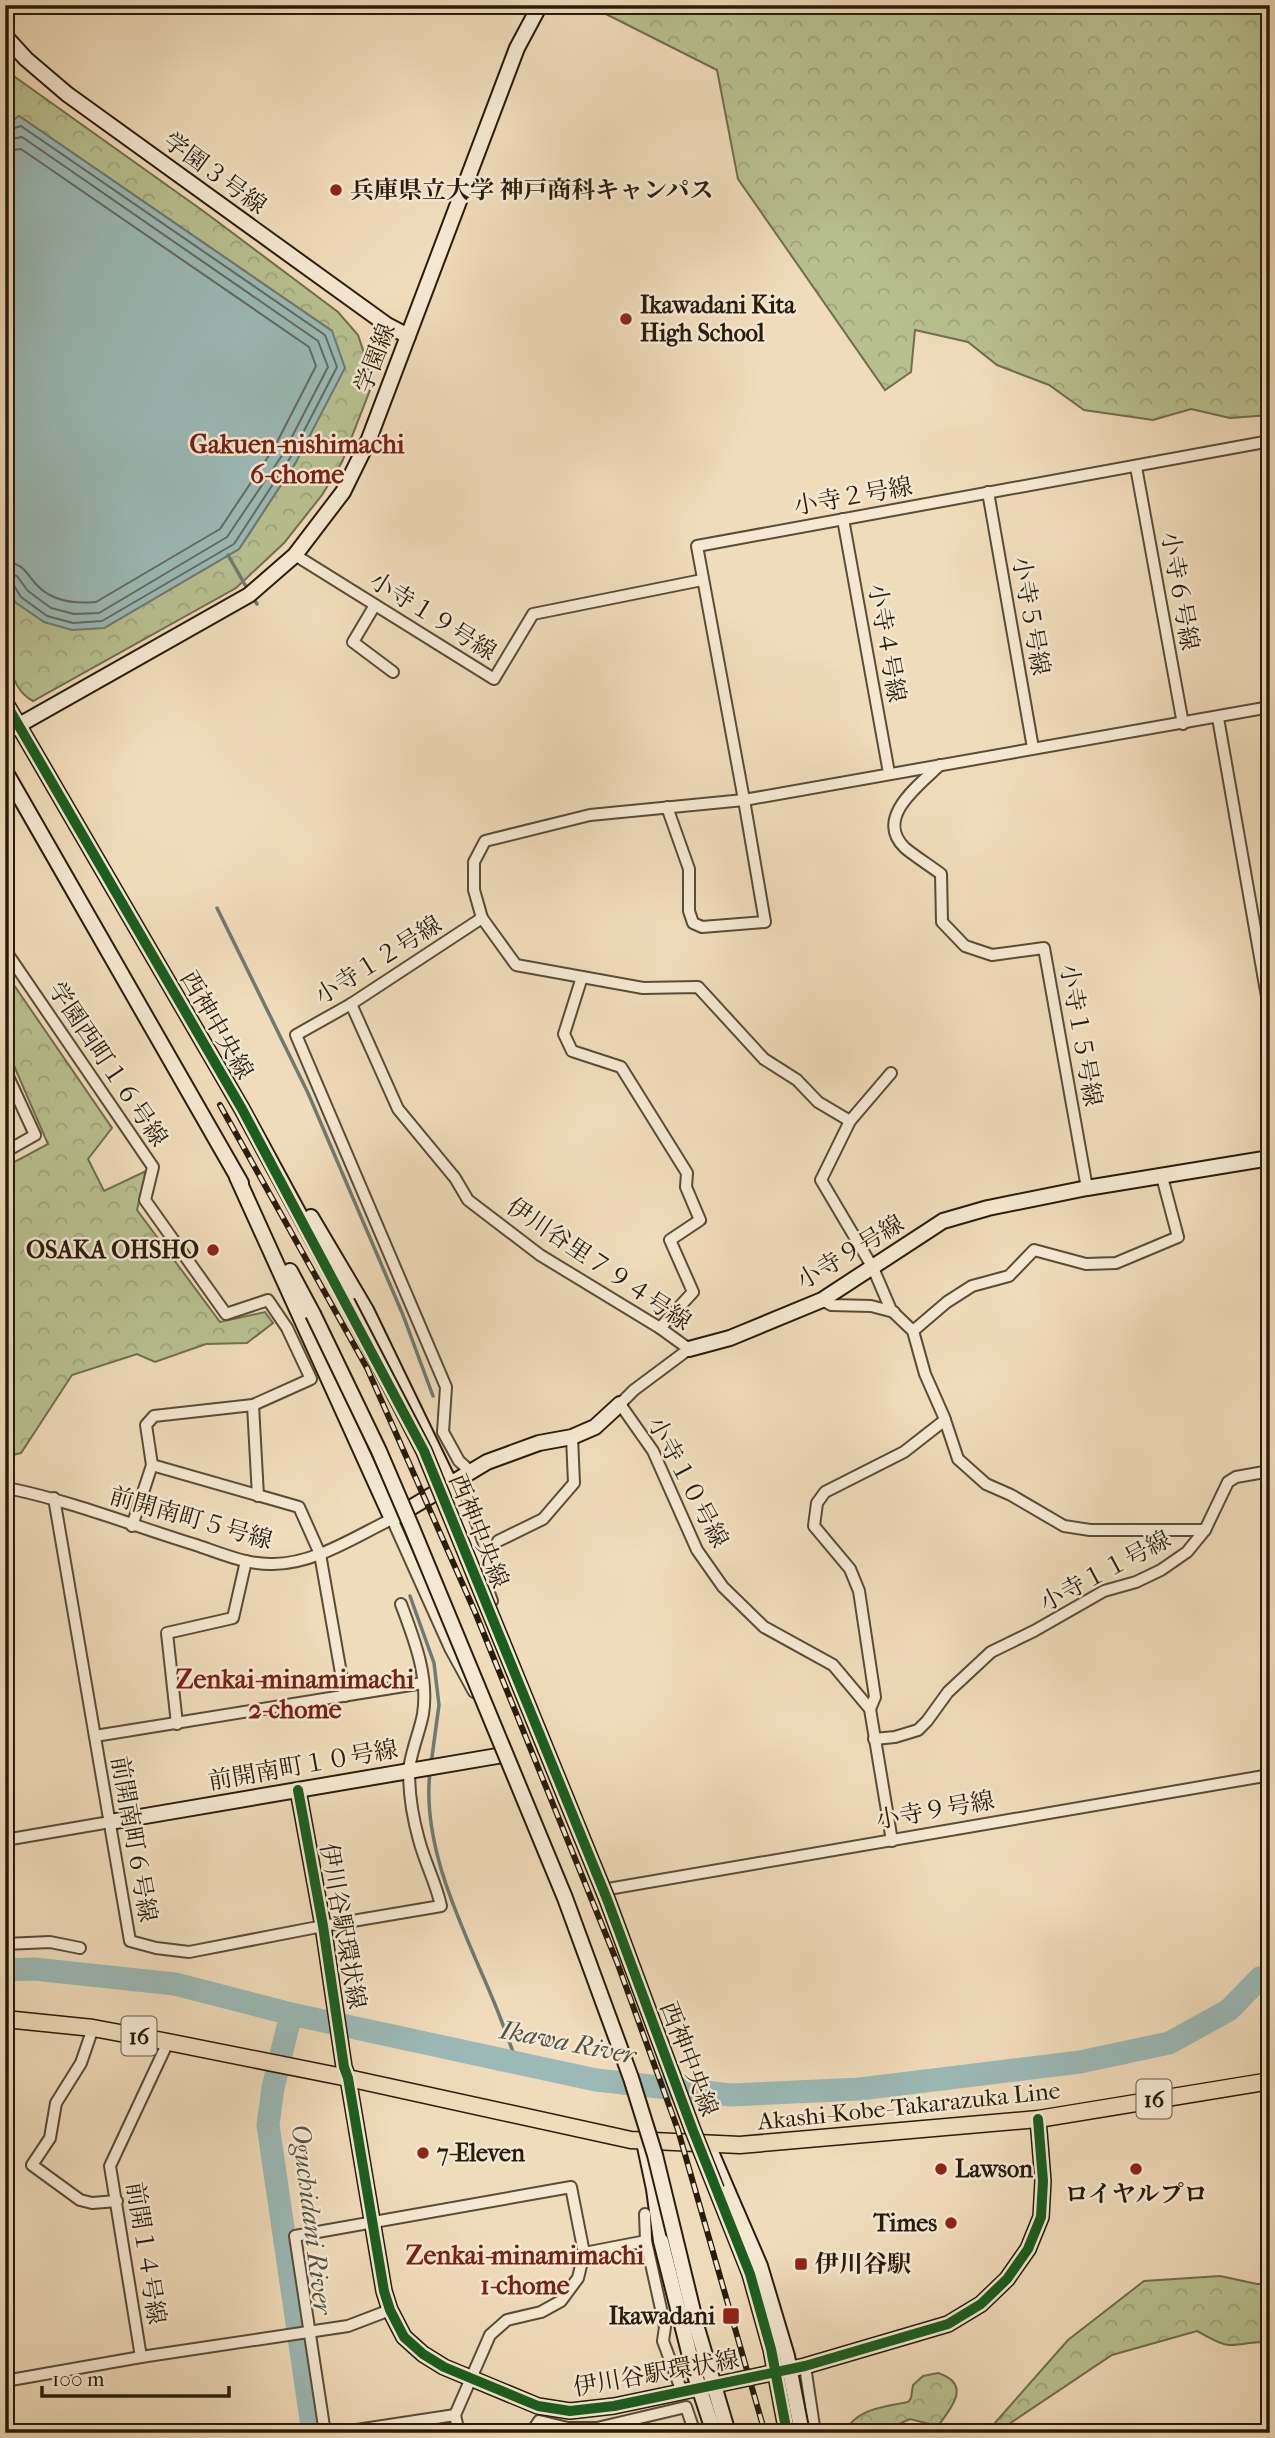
<svg xmlns="http://www.w3.org/2000/svg" width="1275" height="2438" font-family="'IM FELL French Canon','Noto Serif JP',serif">
	<style>
		.forest { fill: url(#forest-crowns); stroke: #706e4e; stroke-width: 2 }
		.water { fill: #9bb9b6; stroke: #6d7a72; stroke-width: 2 }
		.lines { fill: none; stroke-linecap: round; stroke-linejoin: round }
		.shore { stroke: #626a60; stroke-width: 2 }
		.stream { stroke: #6d7a72; stroke-width: 3.5 }
		.river { stroke: #9bb9b6; stroke-width: 23 }
		.street-casing { stroke: #5a4c37; stroke-width: 14 }
		.secondary-casing { stroke: #281c0b; stroke-width: 18 }
		.primary-casing { stroke: #281c0b; stroke-width: 19 }
		.street { stroke: #f5e8d2; stroke-width: 10 }
		.secondary { stroke: #f5e8d2; stroke-width: 14 }
		.primary { stroke: #f0dbba; stroke-width: 16 }
		.rail-casing { stroke: #281c0b; stroke-width: 6 }
		.rail { stroke: #f5e8d2; stroke-width: 3.5; stroke-dasharray: 10; stroke-linecap: butt }
		.secondary-bridge-casing { stroke: #281c0b; stroke-width: 18; stroke-linecap: butt }
		.secondary-bridge { stroke: #f5e8d2; stroke-width: 14 }
		.cycleway-casing { stroke: #f5e8d2; stroke-width: 15 }
		.cycleway { stroke: #1b5e20; stroke-width: 10 }
		.poi-dot { fill: #8f2418; stroke: #f5e8d2; stroke-width: 2.5 }
		.labels { text-anchor: middle; stroke-width: 5; stroke-linejoin: round; paint-order: stroke }
		.shield { fill: #f5e8d2; stroke: #665947; stroke-width: 2 }
		.shield-label { font-size: 23px; font-weight: bold; fill: #281c0b }
		.street-label { font-size: 24px; fill: #281c0b; stroke: #f5e8d2 }
		.poi-label { font-size: 24px; font-weight: bold; fill: #281c0b; stroke: #f5e8d2; text-anchor: start }
		.neighbourhood-label { font-size: 26px; font-weight: bold; fill: #7a1f14; stroke: #f5e8d2 }
		.water-label { font-size: 26px; font-style: italic; fill: #505347; stroke: #f5e8d2 }
	</style>
	<defs>
		<pattern id="forest-crowns" width="20" height="18" patternUnits="userSpaceOnUse" patternTransform="scale(1.75)"><rect width="20" height="18" fill="#b8c090"/><path d="M2 6a3 3 0 1 1 6 0M12 15a3 3 0 1 1 6 0" fill="none" stroke="#9ea47b"/></pattern>
	</defs>
	<rect width="100%" height="100%" fill="#f0dbba"/>
	<filter id="stains"><feTurbulence type="fractalNoise" baseFrequency=".00286" numOctaves="4"/><feColorMatrix values="0 0 0 0 .2 0 0 0 0 .09 0 0 0 0 .02 0 0 0 .5 -.17"/></filter>
	<radialGradient id="worn" r=".72"><stop offset=".6" stop-color="#630" stop-opacity="0"/><stop offset="1" stop-color="#630" stop-opacity=".3"/></radialGradient>
	<g class="forest">
		<polygon points="588,5 1270,5 1270,415 1230,418 1191,409 1153,420 1084,410 1049,385 997,365 968,342 915,330 911,372 885,390 738,179 717,70"/>
		<path d="M15,77L206,213L338,312L358,335L368,365L370,390L342,462L322,495L284,543L236,588L33,701C0,685 5,618 5,584L15,602L104,628L239,549L296,462L332,331L19,116L5,126V83Z"/>
		<polygon points="5,972 112,1128 88,1159 104,1191 146,1171 137,1210 220,1322 265,1312 273,1323 247,1343 206,1344 155,1362 137,1354 72,1375 21,1453 5,1457 5,1167 48,1144 5,1045"/>
		<path d="M1220,2276L1257,2284H1270V2344C1255,2339 1244,2346 1229,2345C1218,2344 1207,2336 1197,2331L1112,2355L1000,2430L994,2424L1068,2340L1144,2281Z"/>
		<path d="M938,2373C972,2384 952,2407 938,2426L910,2419L888,2429L866,2433H845C854,2409 886,2406 908,2402L911,2398L913,2385L923,2376Z"/>
	</g>
	<polygon class="water" points="19,116 332,331 345,368 296,462 239,549 104,628 72,630 44,622 15,602 5,584 5,126"/>
	<g class="lines">
		<g class="shore">
			<polyline points="5,131 21,126 325,335 337,367 290,458 234,544 102,621 73,623 47,616 21,597 13,584 5,582"/>
			<polyline points="5,140 22,137 318,341 328,367 283,454 227,537 99,613 74,614 51,608 28,591 17,576 5,573"/>
			<path d="M5,151L21,149L309,347L316,366L274,448L220,529L96,602C74,604 50,601 35,583C25,571 22,563 5,562"/>
		</g>
		<g class="stream">
			<polyline points="228,555 248,590"/>
			<polyline points="252,596 257,604"/>
			<polyline points="217,908 308,1093 403,1315 433,1396"/>
			<polyline points="410,1596 434,1663 439,1705 431,1764"/>
			<path d="M430,1772C421,1849 465,1932 494,2002C502,2021 509,2042 517,2062"/>
		</g>
		<g class="river">
			<polyline points="5,1970 34,1969 175,1984 291,2014 596,2080 731,2095 860,2089 1080,2062 1169,2043 1229,2010 1260,1978 1270,1978"/>
			<polyline points="291,2014 273,2088 268,2125 313,2433"/>
		</g>
		<defs>
			<g id="street">
				<polyline points="1270,441 697,546 744,800 1270,707"/>
				<polyline points="1136,467 1183,724"/>
				<polyline points="988,492 1033,748"/>
				<polyline points="843,519 889,773"/>
				<polyline points="295,555 494,679 533,614 702,580"/>
				<polyline points="375,605 353,642 393,672"/>
				<polyline points="1218,718 1270,1014"/>
				<path d="M940,765C918,786 874,818 905,848C916,857 929,865 941,874L942,922L965,946L992,955L1044,948L1087,1188"/>
				<polyline points="667,807 689,869 689,911 693,923 702,927 765,922 744,800 590,815 485,841 474,862 474,890 482,918 516,965 643,988 698,987 764,1059 797,1080 818,1102 850,1121"/>
				<polyline points="5,950 153,1167 145,1200 226,1314 268,1300 287,1328 311,1379 253,1405 154,1416 146,1425 152,1465 132,1526"/>
				<polyline points="582,977 564,1034 572,1051 621,1067 687,1173 686,1187 700,1220 670,1240 693,1292 660,1328"/>
				<polyline points="351,1004 398,1109 455,1178 468,1200 540,1255 660,1328 689,1349 634,1390 620,1404 653,1451 697,1550 723,1587 764,1627 833,1665 870,1709 892,1841"/>
				<polyline points="5,1070 35,1135 5,1152"/>
				<polyline points="891,1073 850,1121 821,1180 873,1268 891,1310 913,1331 925,1374 944,1417 958,1459 986,1484 1011,1495 1064,1526 1090,1530 1205,1530"/>
				<polyline points="822,1300 831,1305 871,1306 894,1312"/>
				<polyline points="913,1331 947,1302 972,1286 1009,1276 1034,1250 1086,1264 1116,1263 1178,1237 1162,1177"/>
				<polyline points="253,1405 258,1496"/>
				<polyline points="152,1465 299,1507 320,1554 345,1696"/>
				<polyline points="470,1471 459,1461 443,1432 446,1387 296,1035 351,1004 482,918"/>
				<polyline points="449,1482 492,1601"/>
				<path d="M5,1491L12,1489C74,1502 134,1526 196,1545C220,1553 247,1565 273,1564C315,1564 356,1536 392,1519L450,1648L474,1692"/>
				<path d="M54,1498L130,1941L156,1948L189,1952L323,1926L441,1906C436,1883 425,1863 419,1840C413,1819 409,1793 409,1771C410,1754 420,1731 423,1714C429,1676 414,1639 401,1604"/>
				<polyline points="498,1541 543,1519 574,1483 572,1437"/>
				<polyline points="870,1709 875,1697 859,1591 850,1569 814,1526 817,1503 825,1492 904,1452 945,1420"/>
				<polyline points="177,1724 167,1633 233,1618 246,1561"/>
				<polyline points="95,1736 423,1683"/>
				<polyline points="874,1739 895,1737 918,1730 927,1721 948,1692 991,1652 1034,1631 1104,1591 1136,1582 1161,1570 1187,1552 1205,1530 1228,1482 1236,1477 1270,1471"/>
				<polyline points="5,1840 110,1822"/>
				<polyline points="608,1889 1270,1775"/>
				<polyline points="5,1944 50,1942 80,1948"/>
				<polyline points="93,2028 81,2063 56,2103 50,2138 32,2165 80,2200 92,2203 117,2201"/>
				<polyline points="645,2214 646,2241"/>
				<polyline points="584,2253 646,2241 665,2327 663,2341 682,2392"/>
				<polyline points="141,2357 110,2166 168,2042"/>
				<polyline points="805,2366 815,2433"/>
				<polyline points="5,2381 141,2357 348,2326 390,2310"/>
				<polyline points="325,2433 295,2236 571,2187 584,2253 578,2278 561,2301 541,2312 507,2320 490,2335 455,2415 459,2433"/>
				<polyline points="337,2433 455,2415"/>
				<polyline points="531,2433 539,2421 568,2428 597,2428 686,2407 695,2433"/>
			</g>
			<g id="secondary">
				<polyline points="5,36 26,59 67,94 387,325 408,336"/>
				<polyline points="5,702 242,1109 347,1302"/>
				<polyline points="5,733 249,595 295,555 343,492 369,439 517,48 540,5"/>
				<polyline points="5,771 241,1183"/>
				<polyline points="237,1177 392,1519 487,1462 539,1443 572,1437 595,1427 620,1404"/>
				<polyline points="311,1217 366,1310 449,1482"/>
				<polyline points="290,1271 313,1314"/>
				<polyline points="689,1349 730,1338 822,1300 943,1221 988,1208 1087,1188 1270,1158"/>
				<polyline points="298,1790 323,1926 344,2067 348,2078 384,2291 390,2310 404,2337 423,2354 444,2367 538,2406 570,2411 614,2406 805,2366 948,2324 981,2304 1007,2279 1028,2249 1041,2217 1043,2181 1038,2119"/>
				<polyline points="110,1822 503,1755"/>
				<polyline points="644,2142 654,2189 661,2241"/>
				<polyline points="708,2145 728,2192"/>
			</g>
			<polyline id="primary" points="5,2019 93,2028 168,2042 348,2078 631,2140 740,2145 1038,2119 1270,2081"/>
		</defs>
		<use href="#street" class="street-casing"/>
		<use href="#secondary" class="secondary-casing"/>
		<use href="#primary" class="primary-casing"/>
		<use href="#street" class="street"/>
		<use href="#secondary" class="secondary"/>
		<use href="#primary" class="primary"/>
		<defs>
			<polyline id="rail" points="220,1105 367,1368 475,1612 617,1962 678,2130 765,2433"/>
		</defs>
		<use href="#rail" class="rail-casing"/>
		<use href="#rail" class="rail"/>
		<defs>
			<g id="secondary-bridge">
				<polyline points="347,1302 424,1451 607,1899 692,2128 750,2274 771,2349 787,2433"/>
				<polyline points="313,1314 379,1451 412,1528 565,1898 631,2078 655,2155 697,2328 728,2433"/>
				<polyline points="728,2192 760,2266 787,2356 802,2433"/>
				<polyline points="661,2241 694,2372 714,2433"/>
			</g>
		</defs>
		<use href="#secondary-bridge" class="secondary-bridge-casing"/>
		<use href="#secondary-bridge" class="secondary-bridge"/>
		<defs>
			<g id="cycleway">
				<polyline points="5,702 242,1109 424,1451 607,1899 692,2128 750,2274 771,2349 787,2433"/>
				<polyline points="298,1790 323,1926 344,2067 348,2078 384,2291 390,2310 404,2337 423,2354 444,2367 538,2406 570,2411 614,2406 805,2366 948,2324 981,2304 1007,2279 1028,2249 1041,2217 1043,2181 1038,2119"/>
			</g>
		</defs>
		<use href="#cycleway" class="cycleway-casing"/>
		<use href="#cycleway" class="cycleway"/>
	</g>
	<g class="poi-dot">
		<circle cx="336" cy="190" r="7"/>
		<circle cx="626" cy="319" r="7"/>
		<circle cx="213" cy="1250" r="7"/>
		<circle cx="423" cy="2153" r="7"/>
		<circle cx="941" cy="2169" r="7"/>
		<circle cx="1136" cy="2169" r="7"/>
		<circle cx="951" cy="2223" r="7"/>
		<rect x="794" y="2257" width="14" height="14" rx="3.5"/>
		<rect x="722" y="2307" width="18" height="18" rx="3.5"/>
	</g>
	<g class="labels">
		<g class="shield">
			<rect x="121.5" y="2016.5" width="35" height="39" rx="5"/>
			<rect x="1136.5" y="2079.5" width="35" height="39" rx="5"/>
		</g>
		<g class="shield-label">
			<text x="139" y="2044">16</text>
			<text x="1154" y="2107">16</text>
		</g>
		<g class="street-label">
			<text transform="translate(215 173) rotate(36)" y="8">学園３号線</text>
			<text transform="translate(375 358) rotate(-69)" y="8">学園線</text>
			<text transform="translate(853 496) rotate(-10)" y="8">小寺２号線</text>
			<text transform="translate(1180 591) rotate(80)" y="8">小寺６号線</text>
			<text transform="translate(433 616) rotate(32)" y="8">小寺１９号線</text>
			<text transform="translate(1031 616) rotate(80)" y="8">小寺５号線</text>
			<text transform="translate(887 643) rotate(80)" y="8">小寺４号線</text>
			<text transform="translate(378 960) rotate(-32)" y="8">小寺１２号線</text>
			<text transform="translate(217 1025) rotate(60)" y="8">西神中央線</text>
			<text transform="translate(1081 1035) rotate(80)" y="8">小寺１５号線</text>
			<text transform="translate(108 1064) rotate(56)" y="8">学園西町１６号線</text>
			<text transform="translate(850 1252) rotate(-31)" y="8">小寺９号線</text>
			<text transform="translate(599 1264) rotate(34)" y="8">伊川谷里７９４号線</text>
			<text transform="translate(688 1482) rotate(62)" y="8">小寺１０号線</text>
			<text transform="translate(191 1518) rotate(16)" y="8">前開南町５号線</text>
			<text transform="translate(479 1531) rotate(68)" y="8">西神中央線</text>
			<text transform="translate(1105 1571) rotate(-28)" y="8">小寺１１号線</text>
			<text transform="translate(303 1765) rotate(-10)" y="8">前開南町１０号線</text>
			<text transform="translate(935 1810) rotate(-10)" y="8">小寺９号線</text>
			<text transform="translate(134 1839) rotate(80)" y="8">前開南町６号線</text>
			<text transform="translate(343 1926) rotate(80)" y="8">伊川谷駅環状線</text>
			<text transform="translate(689 2059) rotate(69)" y="8">西神中央線</text>
			<text transform="translate(909 2106) rotate(-6)" y="8">Akashi-Kobe-Takarazuka Line</text>
			<text transform="translate(146 2253) rotate(81)" y="8">前開１４号線</text>
			<text transform="translate(656 2373) rotate(-10)" y="8">伊川谷駅環状線</text>
		</g>
		<g class="poi-label">
			<text x="350" y="198">兵庫県立大学 神戸商科キャンパス</text>
			<text x="640" y="313">Ikawadani Kita<tspan x="640" dy="28">High School</tspan></text>
			<text x="199" y="1258" text-anchor="end">OSAKA OHSHO</text>
			<text x="437" y="2161">7-Eleven</text>
			<text x="955" y="2177">Lawson</text>
			<text x="1136" y="2202" text-anchor="middle">ロイヤルプロ</text>
			<text x="937" y="2231" text-anchor="end">Times</text>
			<text x="815" y="2272">伊川谷駅</text>
			<text x="715" y="2324" text-anchor="end">Ikawadani</text>
		</g>
		<g class="neighbourhood-label">
			<text x="297" y="453">Gakuen-nishimachi<tspan x="297" dy="30">6-chome</tspan></text>
			<text x="295" y="1688">Zenkai-minamimachi<tspan x="295" dy="30">2-chome</tspan></text>
			<text x="525" y="2264">Zenkai-minamimachi<tspan x="525" dy="30">1-chome</tspan></text>
		</g>
		<g class="water-label">
			<text transform="translate(568 2042) rotate(11)" y="9">Ikawa River</text>
			<text transform="translate(312 2219) rotate(83)" y="9">Oguchidani River</text>
		</g>
	</g>
	<rect width="1275" height="2438" fill="none" stroke="#f0dbba" stroke-width="28"/>
	<rect x="7" y="7" width="1261" height="2424" fill="none" stroke="#281c0b" stroke-width="3.5"/>
	<rect x="14" y="14" width="1247" height="2410" fill="none" stroke="#281c0b" stroke-width="2"/>
	<path d="M42 2386v10h187v-10" fill="none" stroke="#281c0b" stroke-width="3.5"/>
	<text x="52" y="2386" font-size="21" fill="#281c0b" stroke="#f5e8d2" stroke-width="5" paint-order="stroke">100 m</text>
	<rect width="100%" height="100%" filter="url(#stains)"/>
	<rect width="100%" height="100%" fill="url(#worn)"/>
</svg>
